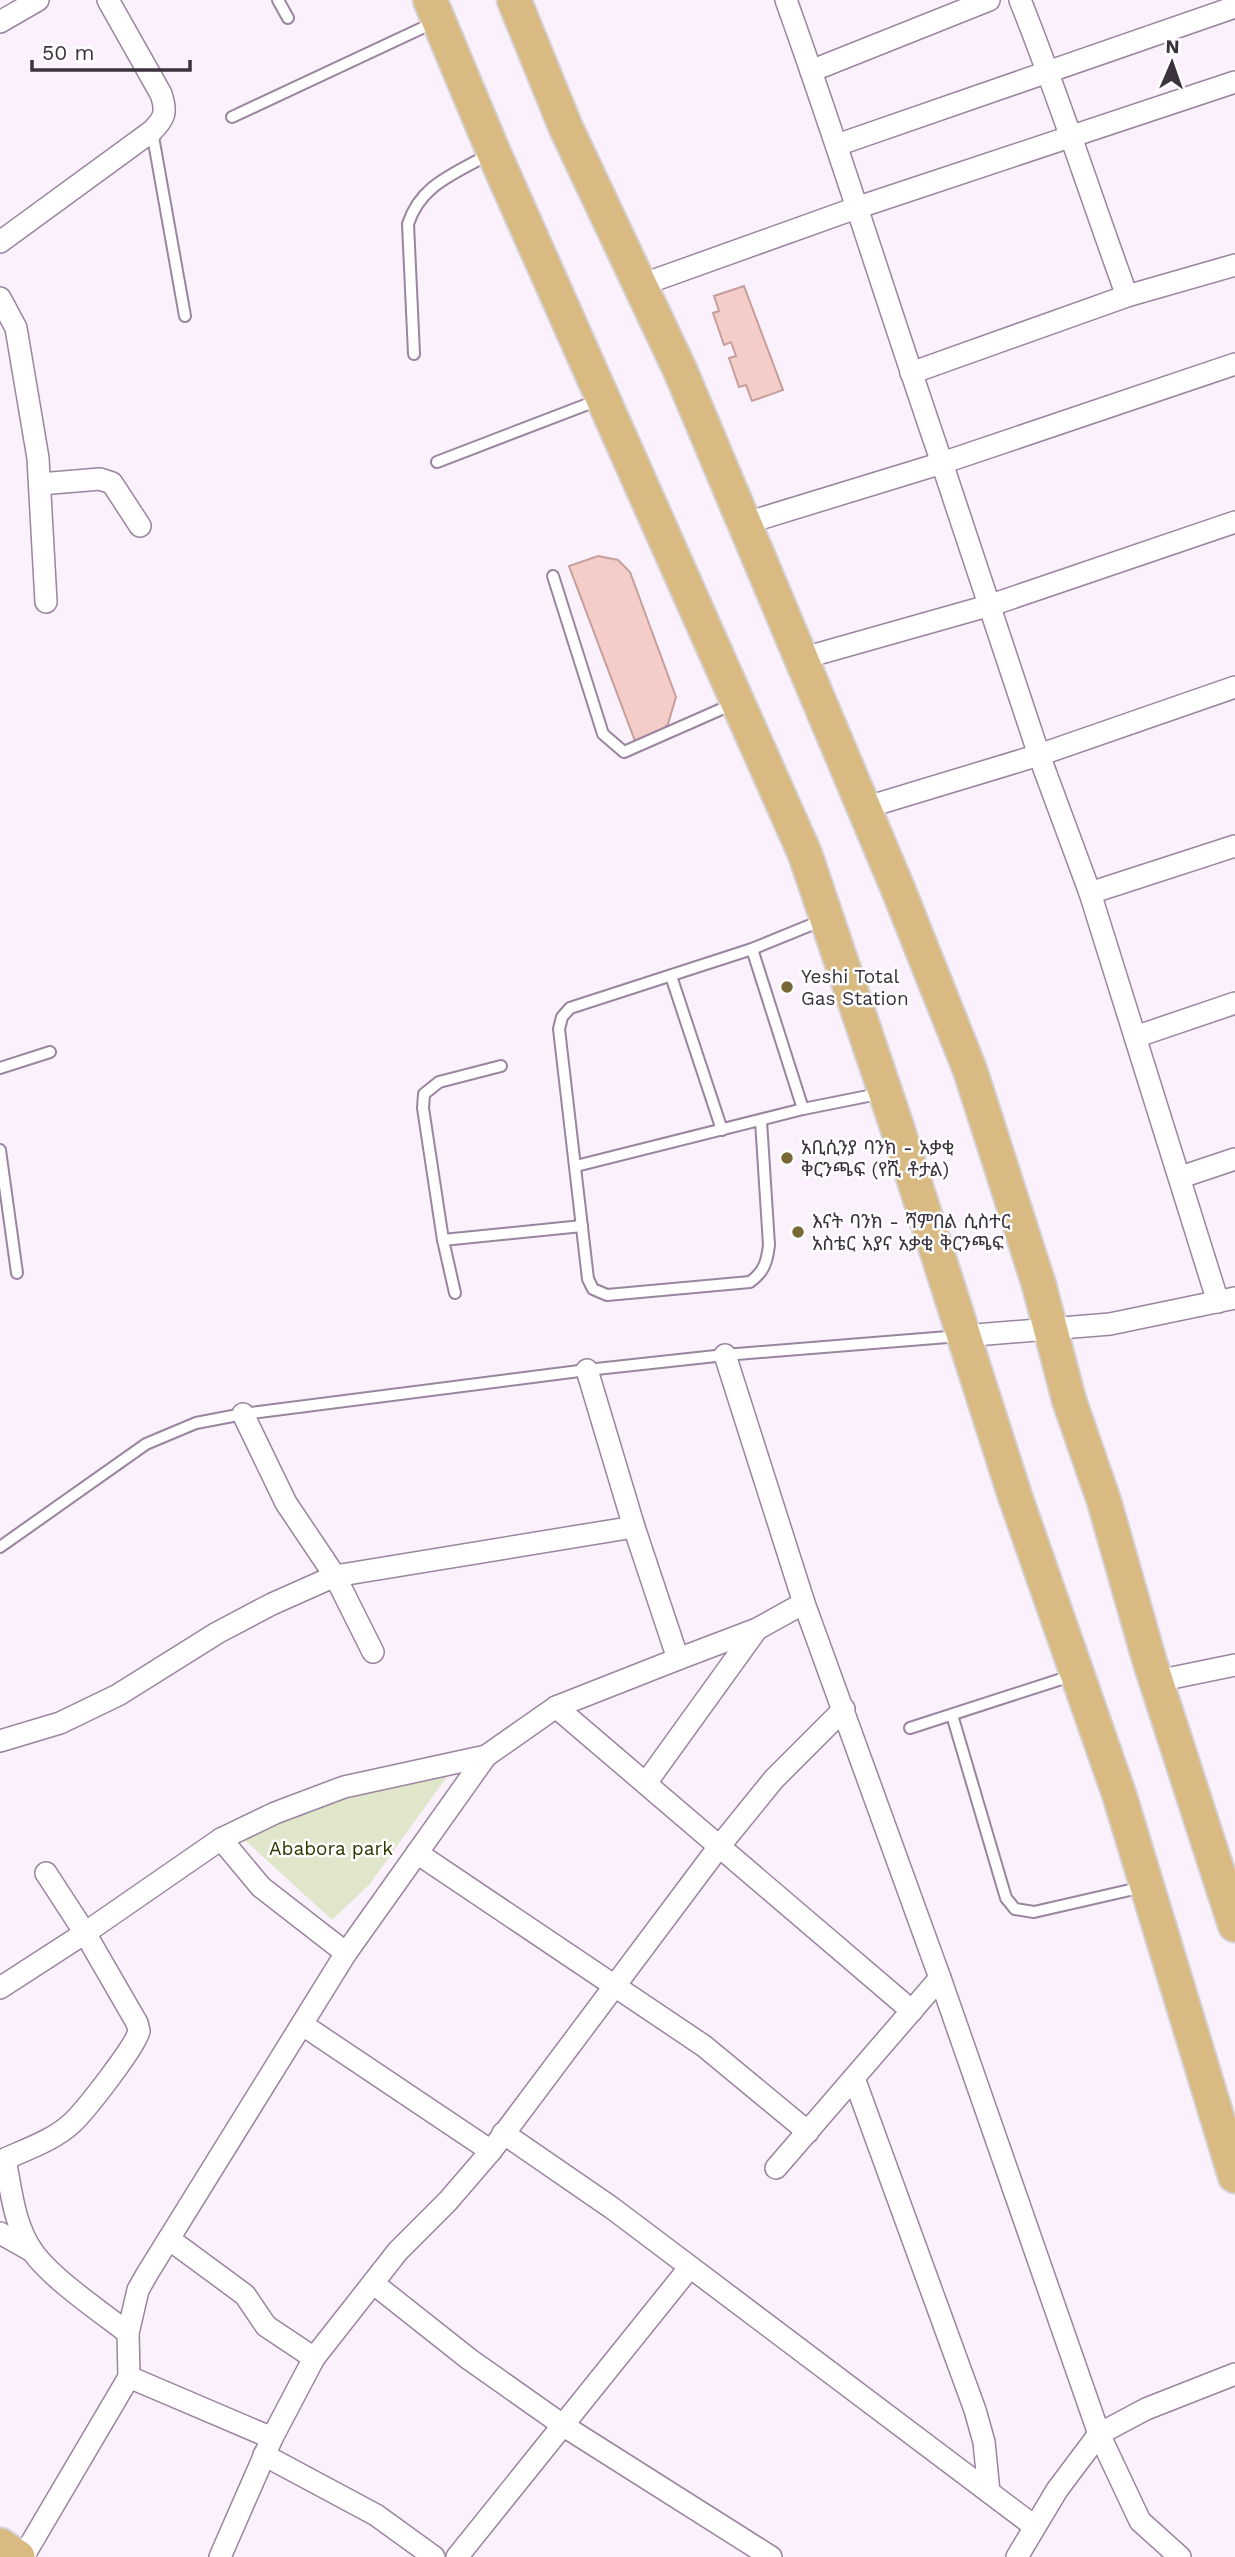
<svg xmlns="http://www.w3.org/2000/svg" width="1235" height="2557" font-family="'Work Sans','Noto Sans Ethiopic',sans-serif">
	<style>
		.green { fill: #dfe6ca }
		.building { fill: #f5cdc8; stroke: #c59f9b; stroke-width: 2 }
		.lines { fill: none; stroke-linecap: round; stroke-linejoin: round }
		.lane-casing { stroke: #9a849f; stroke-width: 14 }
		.street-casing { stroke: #9a849f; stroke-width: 24 }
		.primary-casing { stroke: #d4d2d4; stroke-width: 37 }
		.lane { stroke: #fff; stroke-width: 10 }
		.street { stroke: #fff; stroke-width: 21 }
		.primary { stroke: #d9ba83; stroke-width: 33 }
		.poi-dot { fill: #786836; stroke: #fff; stroke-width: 2.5 }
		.labels { text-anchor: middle; stroke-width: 5; stroke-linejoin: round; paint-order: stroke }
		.poi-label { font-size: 19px; fill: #3b323d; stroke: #fff; text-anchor: start }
		.park-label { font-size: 19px; fill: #2e3600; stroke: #fff }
	</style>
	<rect width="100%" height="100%" fill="#fbf1fd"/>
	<polygon class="green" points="451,1771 369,1885 332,1920 236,1832 275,1813"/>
	<g class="building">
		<polygon points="744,286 783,390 752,401 746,385 739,387 729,358 736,356 731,342 724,345 713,313 719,311 714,296"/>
		<polygon points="598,556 618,560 630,572 676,697 668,724 662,731 635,741 569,566"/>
	</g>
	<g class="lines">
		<defs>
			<g id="lane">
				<polyline points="278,0 288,18"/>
				<polyline points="232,117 435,22"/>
				<polyline points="152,131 185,316"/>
				<path d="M414,354L408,224C421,184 455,174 489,154"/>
				<polyline points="437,462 601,399"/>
				<polyline points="553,576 603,734 624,752 733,704"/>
				<polyline points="752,949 803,1109"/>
				<polyline points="671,976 722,1130"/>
				<polyline points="0,1068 50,1052"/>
				<path d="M761,1121L769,1245C767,1262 764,1272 750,1282L607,1295L593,1289L588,1279L559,1029L562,1017L570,1008L752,949L823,920"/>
				<polyline points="0,1150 17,1273"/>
				<polyline points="576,1166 803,1109 883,1093"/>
				<polyline points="443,1240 582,1226"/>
				<polyline points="455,1293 443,1240 423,1108 424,1094 439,1082 501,1066"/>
				<polyline points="0,1547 146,1444 196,1423 243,1414 587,1370 725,1355 960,1336"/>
				<polyline points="952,1715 1006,1898 1015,1909 1034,1912 1143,1887"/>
				<polyline points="910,1728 1074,1675"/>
			</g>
			<g id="street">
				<path d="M1020,0C1059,97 1091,197 1127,296"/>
				<polyline points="0,22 38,0"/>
				<polyline points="811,71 989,0"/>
				<polyline points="837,145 1235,7"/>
				<path d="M0,242L152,131C165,118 167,112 161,94L108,0"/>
				<polyline points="641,285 856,208 1235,82"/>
				<polyline points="0,298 16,328 38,458 46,602"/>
				<polyline points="911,373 1127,296 1235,265"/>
				<polyline points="40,484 100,479 112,483 140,526"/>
				<path d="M743,524L942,463C889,309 841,153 786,0"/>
				<polyline points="800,659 991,605 1235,522"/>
				<polyline points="864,808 1039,755 1235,687"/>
				<polyline points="1090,893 1235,846"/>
				<polyline points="1135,1037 1235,1003"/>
				<polyline points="1181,1177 1235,1159"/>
				<polyline points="1218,1302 1090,893 1039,755 942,463 1235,364"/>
				<polyline points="963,1336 1110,1324 1235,1298"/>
				<polyline points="725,1355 804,1603 940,1978 1099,2434 1140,2521 1180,2557"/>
				<polyline points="243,1414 286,1503 335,1576 634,1527"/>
				<polyline points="678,1659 757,1629 804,1603"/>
				<polyline points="1157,1681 1235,1665"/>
				<polyline points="556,1707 912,2011"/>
				<polyline points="0,1741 60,1723 118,1695 217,1633 272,1604 335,1576 373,1652"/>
				<polyline points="646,1783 757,1629"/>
				<polyline points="221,1839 261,1887 346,1953"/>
				<polyline points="417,1853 704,2046 808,2132"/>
				<path d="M46,1873L85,1933L137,2023L139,2031C136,2046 85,2111 72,2123C54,2140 27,2149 5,2159C11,2189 14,2226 33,2252C51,2278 101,2312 128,2333L138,2290L147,2274L346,1953L486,1756L556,1707L678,1659L634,1527L587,1370"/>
				<polyline points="0,1988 85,1933 221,1839 275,1813 344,1787 486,1756"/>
				<polyline points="303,2025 491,2151"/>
				<polyline points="854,2078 975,2410 984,2442 989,2492"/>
				<polyline points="503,2133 612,2208 1034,2526"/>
				<polyline points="776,2168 940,1978"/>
				<polyline points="0,2233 32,2251"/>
				<polyline points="169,2239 245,2295 266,2326 314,2358"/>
				<polyline points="373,2283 469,2359 564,2426 771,2557"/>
				<polyline points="128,2333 129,2377 272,2438"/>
				<polyline points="264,2455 376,2515 434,2557"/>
				<polyline points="23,2557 129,2377"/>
				<polyline points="220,2557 272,2438 314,2358 398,2251 448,2201 491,2151 718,1848 774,1779 844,1709"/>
				<polyline points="457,2557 690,2267"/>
				<polyline points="1017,2557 1057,2490 1099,2434 1146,2409 1235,2374"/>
			</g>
			<g id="primary">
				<polyline points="430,0 493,151 805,854 896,1124 1015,1496 1119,1794 1235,2176"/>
				<polyline points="514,0 566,128 680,370 898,889 970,1070 1039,1285 1069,1400 1104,1501 1149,1659 1235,1925"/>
				<polyline points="0,2545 18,2557"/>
			</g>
		</defs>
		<use href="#lane" class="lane-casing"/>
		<use href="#street" class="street-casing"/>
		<use href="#primary" class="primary-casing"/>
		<use href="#lane" class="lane"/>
		<use href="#street" class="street"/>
		<use href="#primary" class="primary"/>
	</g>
	<g class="poi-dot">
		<circle cx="787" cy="987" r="7"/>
		<circle cx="787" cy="1158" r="7"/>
		<circle cx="798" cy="1232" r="7"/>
	</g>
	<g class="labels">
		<g class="poi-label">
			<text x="801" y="983">Yeshi Total<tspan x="801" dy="22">Gas Station</tspan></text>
			<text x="801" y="1154">አቢሲንያ ባንክ - አቃቂ<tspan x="801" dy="22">ቅርንጫፍ (የሺ ቶታል)</tspan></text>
			<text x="812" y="1228">እናት ባንክ - ሻምበል ሲስተር<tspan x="812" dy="22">አስቴር አያና አቃቂ ቅርንጫፍ</tspan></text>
		</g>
		<g class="park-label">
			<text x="331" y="1855">Ababora park</text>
		</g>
	</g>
	<g transform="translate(1172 63) rotate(2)" stroke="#ffffff" stroke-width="5" paint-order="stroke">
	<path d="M0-5L12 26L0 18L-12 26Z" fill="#3b323d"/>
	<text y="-10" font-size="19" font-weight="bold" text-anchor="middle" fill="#3b323d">N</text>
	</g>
	<path d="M32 60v10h158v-10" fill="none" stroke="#3b323d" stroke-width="3.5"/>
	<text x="42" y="60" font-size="21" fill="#3b323d" stroke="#ffffff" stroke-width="5" paint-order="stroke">50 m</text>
</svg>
